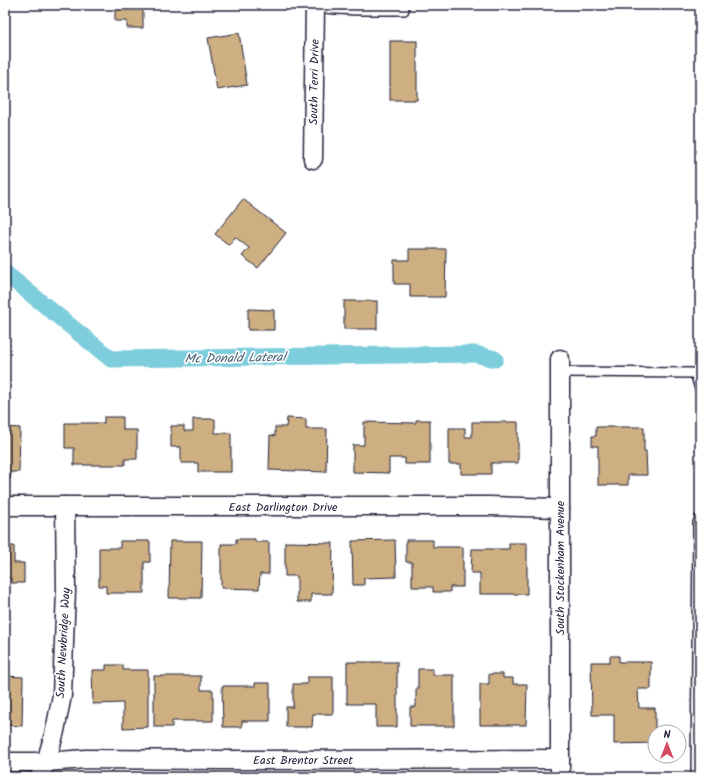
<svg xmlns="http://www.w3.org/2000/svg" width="705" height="782" font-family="Kalam,sans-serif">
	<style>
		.green { fill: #b7d790; stroke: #6c7c66 }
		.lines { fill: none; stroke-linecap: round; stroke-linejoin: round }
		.canal { stroke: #7ecddc; stroke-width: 17 }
		.building { fill: #ceaf82; stroke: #22223b }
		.lane-casing { stroke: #22223b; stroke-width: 12 }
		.street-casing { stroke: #22223b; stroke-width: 21 }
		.lane { stroke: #fff; stroke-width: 9 }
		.street { stroke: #fff; stroke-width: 18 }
		.labels { text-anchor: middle; stroke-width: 3.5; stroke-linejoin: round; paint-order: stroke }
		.street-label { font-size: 12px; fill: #22223b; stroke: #fff }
		.water-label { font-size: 13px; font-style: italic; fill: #425e73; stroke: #fff }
	</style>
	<rect width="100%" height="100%" fill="#fff"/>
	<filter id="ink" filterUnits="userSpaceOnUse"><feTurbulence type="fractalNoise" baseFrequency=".025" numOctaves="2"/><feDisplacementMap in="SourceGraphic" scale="8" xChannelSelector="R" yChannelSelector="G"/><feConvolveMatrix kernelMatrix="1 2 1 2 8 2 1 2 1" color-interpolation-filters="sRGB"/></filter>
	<g filter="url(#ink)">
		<polygon class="green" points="57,774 215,774 215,777 56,777"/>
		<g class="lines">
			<polyline class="canal" points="5,273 111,359 475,354 495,359"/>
		</g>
		<g class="building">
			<polygon points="126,5 143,5 143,28 127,28 127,21 115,21 115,8 126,8"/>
			<polygon points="239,33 247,85 217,90 208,38"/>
			<rect x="390" y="41" width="27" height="59"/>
			<polygon points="243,199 286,233 258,268 242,256 249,248 235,237 229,245 215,234"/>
			<polygon points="409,249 446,249 445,297 410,297 410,284 394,284 394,260 409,260"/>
			<rect x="344" y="301" width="33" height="28"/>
			<polygon points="248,309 274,310 274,330 248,330"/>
			<polygon points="104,417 123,417 123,430 137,430 137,459 125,459 125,465 74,465 74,448 65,448 65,423 104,423"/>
			<polygon points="287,418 306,419 306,429 327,429 326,472 269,470 270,435 275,436 275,427 286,427"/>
			<polygon points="193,419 215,419 215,433 231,433 231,472 198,472 198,463 181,463 181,447 171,447 171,426 184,426 184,431 193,431"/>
			<polygon points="416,420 430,420 430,464 405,464 405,458 389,458 389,473 353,472 353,445 364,445 364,422 416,423"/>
			<polygon points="472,422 518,422 518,463 491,463 491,474 461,474 461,464 449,464 449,428 465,428 465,437 472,437"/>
			<polygon points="5,427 20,428 19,472 11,472 10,479 5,478"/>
			<polygon points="596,427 644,427 644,451 646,451 647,475 628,475 628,485 598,485 598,446 592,446 592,436 596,436"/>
			<polygon points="236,539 255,539 255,542 269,542 269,574 260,574 259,589 221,588 221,544 236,544"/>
			<polygon points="395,540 396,577 364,578 364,585 353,585 352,541"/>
			<polygon points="406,540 433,540 433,547 463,547 463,587 450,587 450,592 433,592 433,587 412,587 412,562 406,562"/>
			<polygon points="120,541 150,541 150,562 144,562 144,593 106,593 106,586 99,586 99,548 120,548"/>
			<polygon points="170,541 202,541 201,598 169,598"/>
			<polygon points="285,542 333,543 332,594 311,594 311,602 297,602 297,576 285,576"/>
			<polygon points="509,543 527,543 527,594 480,594 480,573 471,573 472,549 509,549"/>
			<polygon points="5,546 14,546 14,563 24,563 24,583 11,583 11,578 5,578"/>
			<polygon points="610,656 619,656 619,662 651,662 651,689 638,689 639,708 655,708 655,743 614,744 614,715 592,715 591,662 610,662"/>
			<polygon points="347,662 397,662 397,727 376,727 376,704 347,704"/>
			<polygon points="106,665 123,665 123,670 148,670 148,727 123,728 123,703 93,704 92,670 106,670"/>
			<polygon points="418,669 433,669 433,675 454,675 454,726 410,726 410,707 416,707 416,689 418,689"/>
			<polygon points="489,674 503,674 503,678 513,678 513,684 527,684 526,725 480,725 480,684 489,684"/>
			<polygon points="5,676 23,677 22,726 5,725"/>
			<polygon points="154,676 201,676 201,690 213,690 213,721 172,721 172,727 154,727"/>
			<polygon points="307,677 333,677 333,714 313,714 312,727 286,727 286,707 293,707 293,684 307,684"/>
			<polygon points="255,683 270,683 270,721 242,721 242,727 223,727 222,686 255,686"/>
		</g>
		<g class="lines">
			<defs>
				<g id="lane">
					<path d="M315,7C344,11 374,10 404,10"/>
					<polyline points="560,372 695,373 700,389"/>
					<polyline points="696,777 698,523 700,518"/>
				</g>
				<g id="street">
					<polyline points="313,159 315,5"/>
					<polyline points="560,359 560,777"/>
					<polyline points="5,506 489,506 560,508"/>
					<polyline points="5,762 46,762 86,759 224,760 560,759"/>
					<polyline points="40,777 46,762 55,731 62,695 66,590 65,506"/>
				</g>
			</defs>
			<use href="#lane" class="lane-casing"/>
			<use href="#street" class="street-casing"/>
			<use href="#lane" class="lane"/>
			<use href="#street" class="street"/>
		</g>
	</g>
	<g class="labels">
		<g class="street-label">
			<text transform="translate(314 82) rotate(-89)" y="4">South Terri Drive</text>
			<text x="283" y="511">East Darlington Drive</text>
			<text transform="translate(560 568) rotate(-90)" y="4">South Stockenham Avenue</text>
			<text transform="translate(63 643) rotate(-87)" y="4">South Newbridge Way</text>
			<text x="303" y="764">East Brentor Street</text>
		</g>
		<g class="water-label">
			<text transform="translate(235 357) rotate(-1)" y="5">Mc Donald Lateral</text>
		</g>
	</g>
	<rect width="705" height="782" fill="none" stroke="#fff" stroke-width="20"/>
	<rect x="10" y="10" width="685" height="762" fill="none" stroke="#22223b" stroke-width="1.5" filter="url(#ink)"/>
	<g transform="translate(667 744)"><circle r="19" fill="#ffffff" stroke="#a7a7b1"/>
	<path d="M0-3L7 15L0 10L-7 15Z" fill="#d1495b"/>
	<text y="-6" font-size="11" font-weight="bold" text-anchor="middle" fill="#22223b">N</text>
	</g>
</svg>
